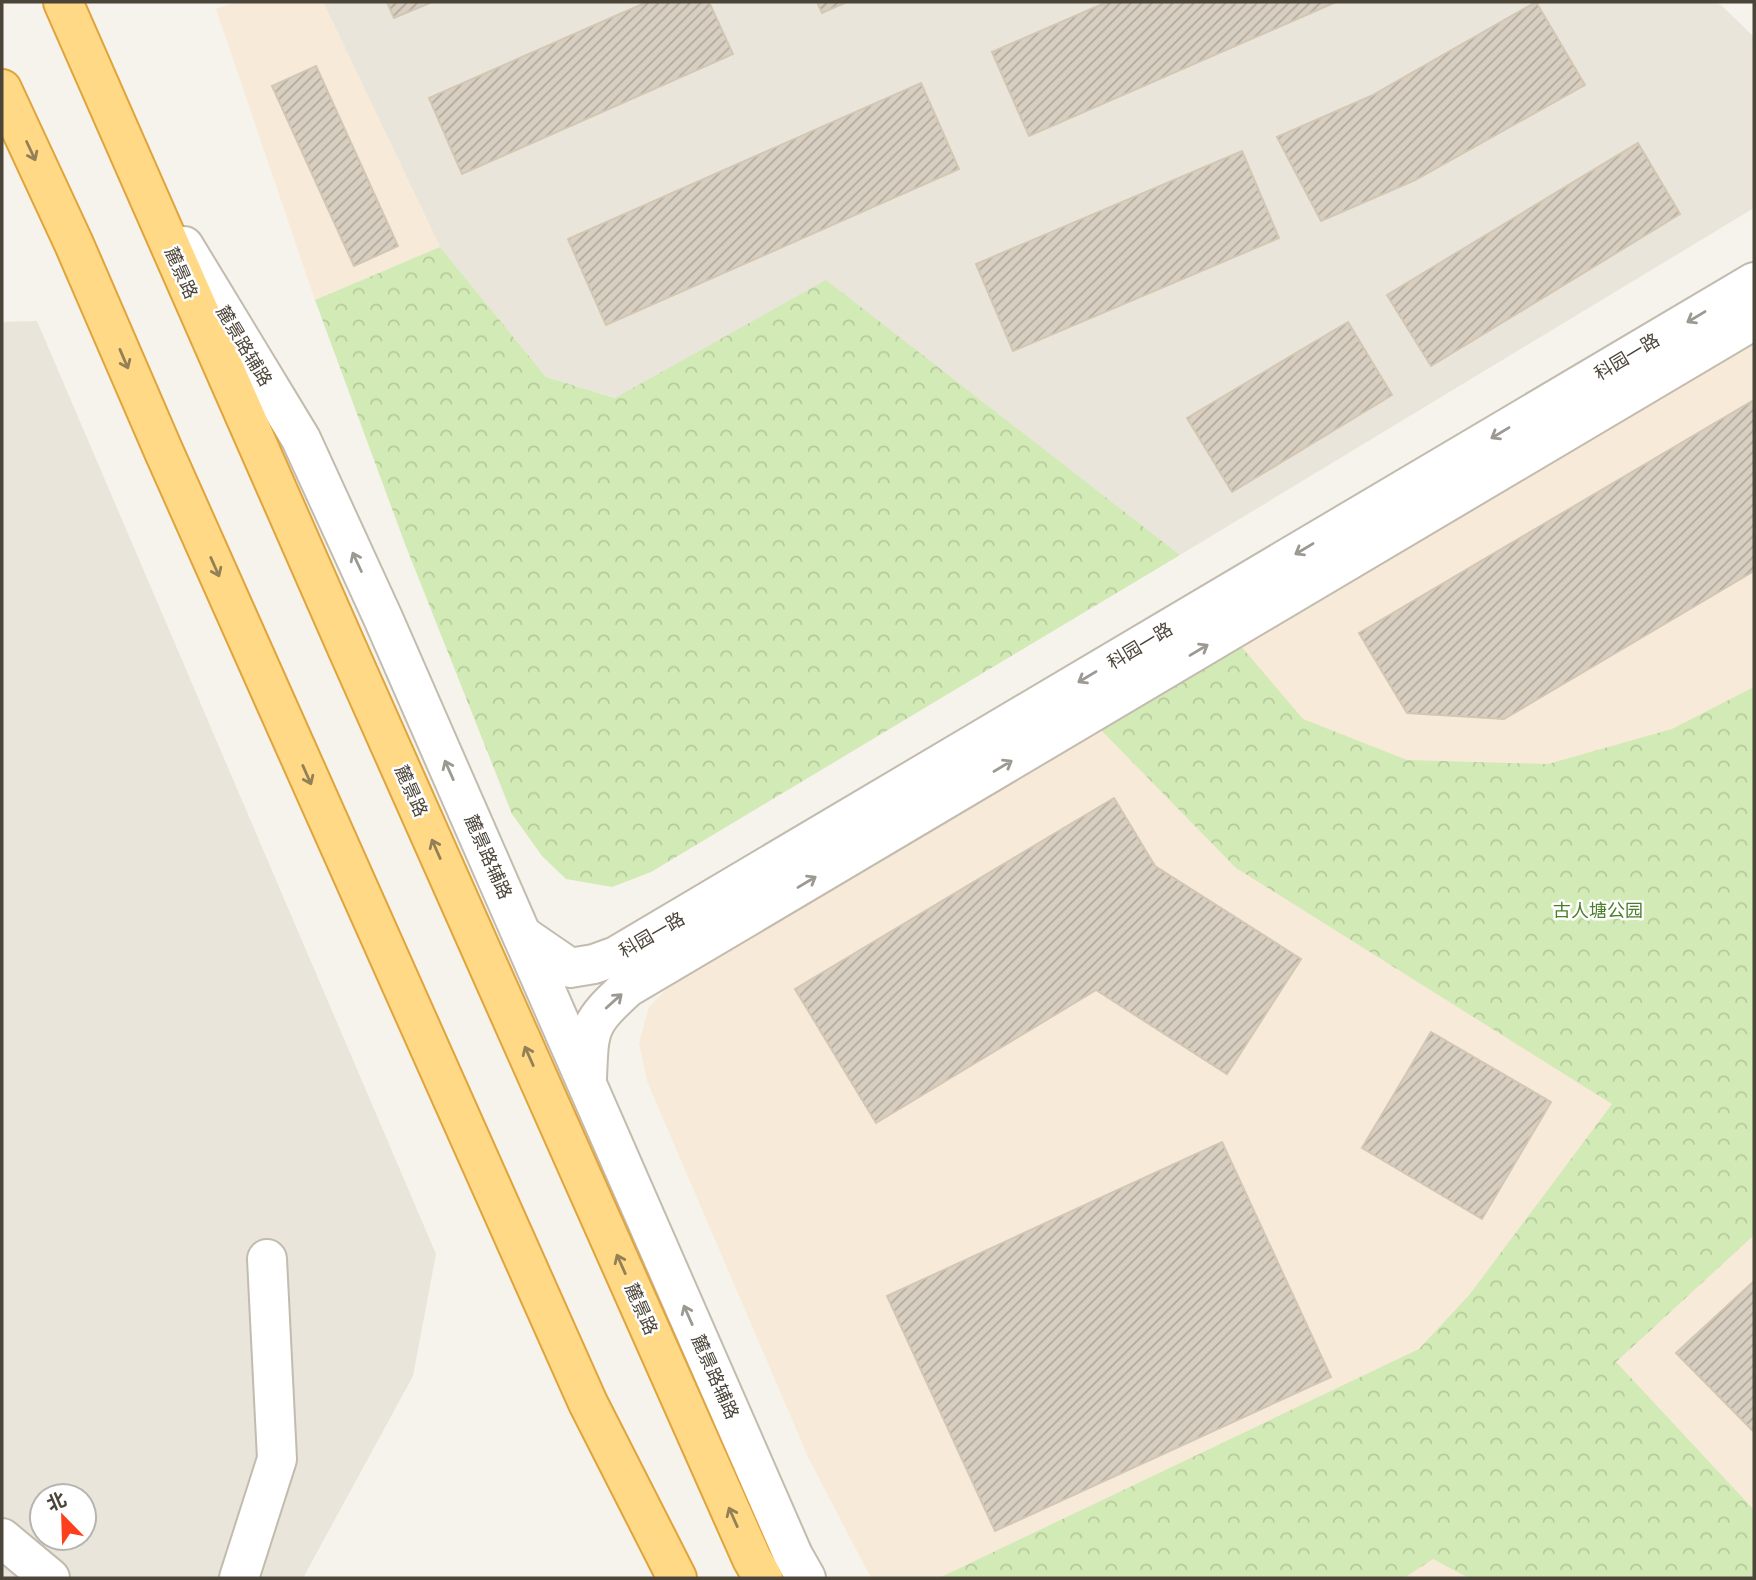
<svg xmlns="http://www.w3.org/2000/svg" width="1756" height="1580" font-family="'Public Sans','Noto Sans SC',sans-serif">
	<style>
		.residential { fill: #eae5da; fill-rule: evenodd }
		.commercial { fill: #f7ead8 }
		.park { fill: url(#park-crowns) }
		.building { fill: url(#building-hatch); stroke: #d3c7b4; stroke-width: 2 }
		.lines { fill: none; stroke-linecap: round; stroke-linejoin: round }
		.minor-casing { stroke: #c2bbae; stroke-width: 42 }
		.tertiary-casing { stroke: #c2bbae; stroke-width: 42 }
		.trunk-casing { stroke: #e0a43c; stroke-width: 42 }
		.minor { stroke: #fff; stroke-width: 38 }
		.tertiary { stroke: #fff; stroke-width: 38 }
		.trunk { stroke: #ffd985; stroke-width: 38 }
		.oneway { stroke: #938057 }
		.oneway2 { stroke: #9c9892 }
		.labels { text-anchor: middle; stroke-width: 5; stroke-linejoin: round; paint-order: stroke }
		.street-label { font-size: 18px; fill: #4b4439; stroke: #fff }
		.park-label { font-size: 18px; fill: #4a7f2a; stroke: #fff }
	</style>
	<defs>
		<pattern id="park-crowns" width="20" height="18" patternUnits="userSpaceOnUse" patternTransform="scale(1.75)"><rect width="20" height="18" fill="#d2eab5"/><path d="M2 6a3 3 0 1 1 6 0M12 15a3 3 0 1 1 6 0" fill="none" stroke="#b6ca9c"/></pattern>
		<pattern id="building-hatch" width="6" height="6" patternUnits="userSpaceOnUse" patternTransform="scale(1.75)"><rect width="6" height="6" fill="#d8cfc1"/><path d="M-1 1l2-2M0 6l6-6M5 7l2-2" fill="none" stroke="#b1aa9e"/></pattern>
	</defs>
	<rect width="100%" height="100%" fill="#f6f3ec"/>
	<g class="residential">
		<polygon points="323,2 1713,2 1721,5 1754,37 1754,208 1180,555 826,281 616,398 546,377 440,247"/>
		<path d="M37,321L436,1254L413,1376L303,1578H2V322ZM42,1496H84V1538H42Z"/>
	</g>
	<g class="commercial">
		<polygon points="236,2 323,2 440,247 315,300 216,9"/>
		<polygon points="1754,337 1754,1578 871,1578 809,1459 647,1081 639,1043 649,1007 671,985"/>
	</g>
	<g class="park">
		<polygon points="440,247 546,377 615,398 826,280 1180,555 651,872 612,887 566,879 542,856 512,814 405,544 315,300"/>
		<polygon points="1240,645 1303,719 1407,760 1548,764 1672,729 1754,687 1754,1235 1616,1362 1754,1510 1754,1578 1469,1578 1433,1559 1404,1578 939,1578 1419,1349 1470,1294 1612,1104 1236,868 1100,729"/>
	</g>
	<g class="building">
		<polygon points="387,2 432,2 394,18"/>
		<polygon points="647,2 709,2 733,54 462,174 429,98"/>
		<polygon points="817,2 847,2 822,13"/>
		<polygon points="1107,2 1336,2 1029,136 992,52"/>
		<polygon points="1536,2 1585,85 1415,180 1321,221 1277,137 1371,96"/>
		<polygon points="316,66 398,246 354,266 272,86"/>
		<polygon points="921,83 959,169 606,325 568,239"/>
		<polygon points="1638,143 1680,214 1431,366 1387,295"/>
		<polygon points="1242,151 1279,238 1013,351 976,264"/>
		<polygon points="1348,322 1392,395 1232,492 1187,418"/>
		<polygon points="1754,400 1754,571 1504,719 1407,713 1359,633"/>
		<polygon points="1114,798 1155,866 1301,959 1227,1074 1096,990 876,1123 795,989"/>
		<polygon points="1431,1032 1551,1102 1482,1219 1362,1148"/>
		<polygon points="1222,1142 1331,1377 995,1531 887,1296"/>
		<polygon points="1754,1281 1754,1432 1676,1353"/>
	</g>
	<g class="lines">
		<defs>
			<g id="minor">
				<polyline points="2,1538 50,1578"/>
				<polyline points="239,1578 277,1459 267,1259"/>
			</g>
			<g id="tertiary">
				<polyline points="184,246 301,439 383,618 793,1555 806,1578"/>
				<polyline points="522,935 570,968 594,964 616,956 1754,282"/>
				<path d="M587,1079C589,1027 588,1024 627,988L1754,320"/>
			</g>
			<g id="trunk">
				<polyline points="63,2 347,648 752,1559 763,1578"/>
				<polyline points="2,89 74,244 164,452 588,1403 677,1578"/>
			</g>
		</defs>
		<use href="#minor" class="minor-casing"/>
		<use href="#tertiary" class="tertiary-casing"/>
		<use href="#trunk" class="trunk-casing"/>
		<use href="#minor" class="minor"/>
		<use href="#tertiary" class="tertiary"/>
		<use href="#trunk" class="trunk"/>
	</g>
	<defs><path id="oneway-shaft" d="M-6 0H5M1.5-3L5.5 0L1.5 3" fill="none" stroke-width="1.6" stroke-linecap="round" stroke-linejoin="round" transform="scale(1.75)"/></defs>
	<g class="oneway">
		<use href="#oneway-shaft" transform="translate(31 151) rotate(65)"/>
		<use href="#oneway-shaft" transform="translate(124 359) rotate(67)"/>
		<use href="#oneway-shaft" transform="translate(215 567) rotate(66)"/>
		<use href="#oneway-shaft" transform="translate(307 775) rotate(66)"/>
		<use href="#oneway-shaft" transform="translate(436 849) rotate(-114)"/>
		<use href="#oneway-shaft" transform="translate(529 1056) rotate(-114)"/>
		<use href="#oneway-shaft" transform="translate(621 1264) rotate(-114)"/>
		<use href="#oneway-shaft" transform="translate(733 1517) rotate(-114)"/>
	</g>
	<g class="oneway2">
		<use href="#oneway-shaft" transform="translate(1696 317) rotate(149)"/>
		<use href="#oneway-shaft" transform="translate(1500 433) rotate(149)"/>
		<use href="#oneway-shaft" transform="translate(1304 549) rotate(149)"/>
		<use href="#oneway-shaft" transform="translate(357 562) rotate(-115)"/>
		<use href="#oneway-shaft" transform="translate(1199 650) rotate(-31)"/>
		<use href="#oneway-shaft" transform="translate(1087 677) rotate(149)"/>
		<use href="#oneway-shaft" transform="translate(1003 766) rotate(-31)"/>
		<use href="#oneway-shaft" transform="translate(449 770) rotate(-114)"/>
		<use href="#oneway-shaft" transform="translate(807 882) rotate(-31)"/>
		<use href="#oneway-shaft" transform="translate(614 1001) rotate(-42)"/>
		<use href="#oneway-shaft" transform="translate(688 1315) rotate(-114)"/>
	</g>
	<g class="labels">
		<g class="street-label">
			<text transform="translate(181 273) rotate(66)" y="6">麓景路</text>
			<text transform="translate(244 346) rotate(59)" y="6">麓景路辅路</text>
			<text transform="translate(1627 357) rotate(-31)" y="6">科园一路</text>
			<text transform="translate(1140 646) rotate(-31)" y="6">科园一路</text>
			<text transform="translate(411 791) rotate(66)" y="6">麓景路</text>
			<text transform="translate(488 857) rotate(66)" y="6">麓景路辅路</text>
			<text transform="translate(652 935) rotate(-30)" y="6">科园一路</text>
			<text transform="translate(641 1309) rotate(66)" y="6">麓景路</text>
			<text transform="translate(715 1377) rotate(66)" y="6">麓景路辅路</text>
		</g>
		<g class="park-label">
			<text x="1598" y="917">古人塘公园</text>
		</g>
	</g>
	<rect width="1756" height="1580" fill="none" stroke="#4b4439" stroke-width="7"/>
	<g transform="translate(63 1517) rotate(337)"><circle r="33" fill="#ffffff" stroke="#b7b4b0" stroke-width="2"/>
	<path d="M0-5L12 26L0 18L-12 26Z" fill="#fc3f1d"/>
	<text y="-10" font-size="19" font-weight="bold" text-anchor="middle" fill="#4b4439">北</text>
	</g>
</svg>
